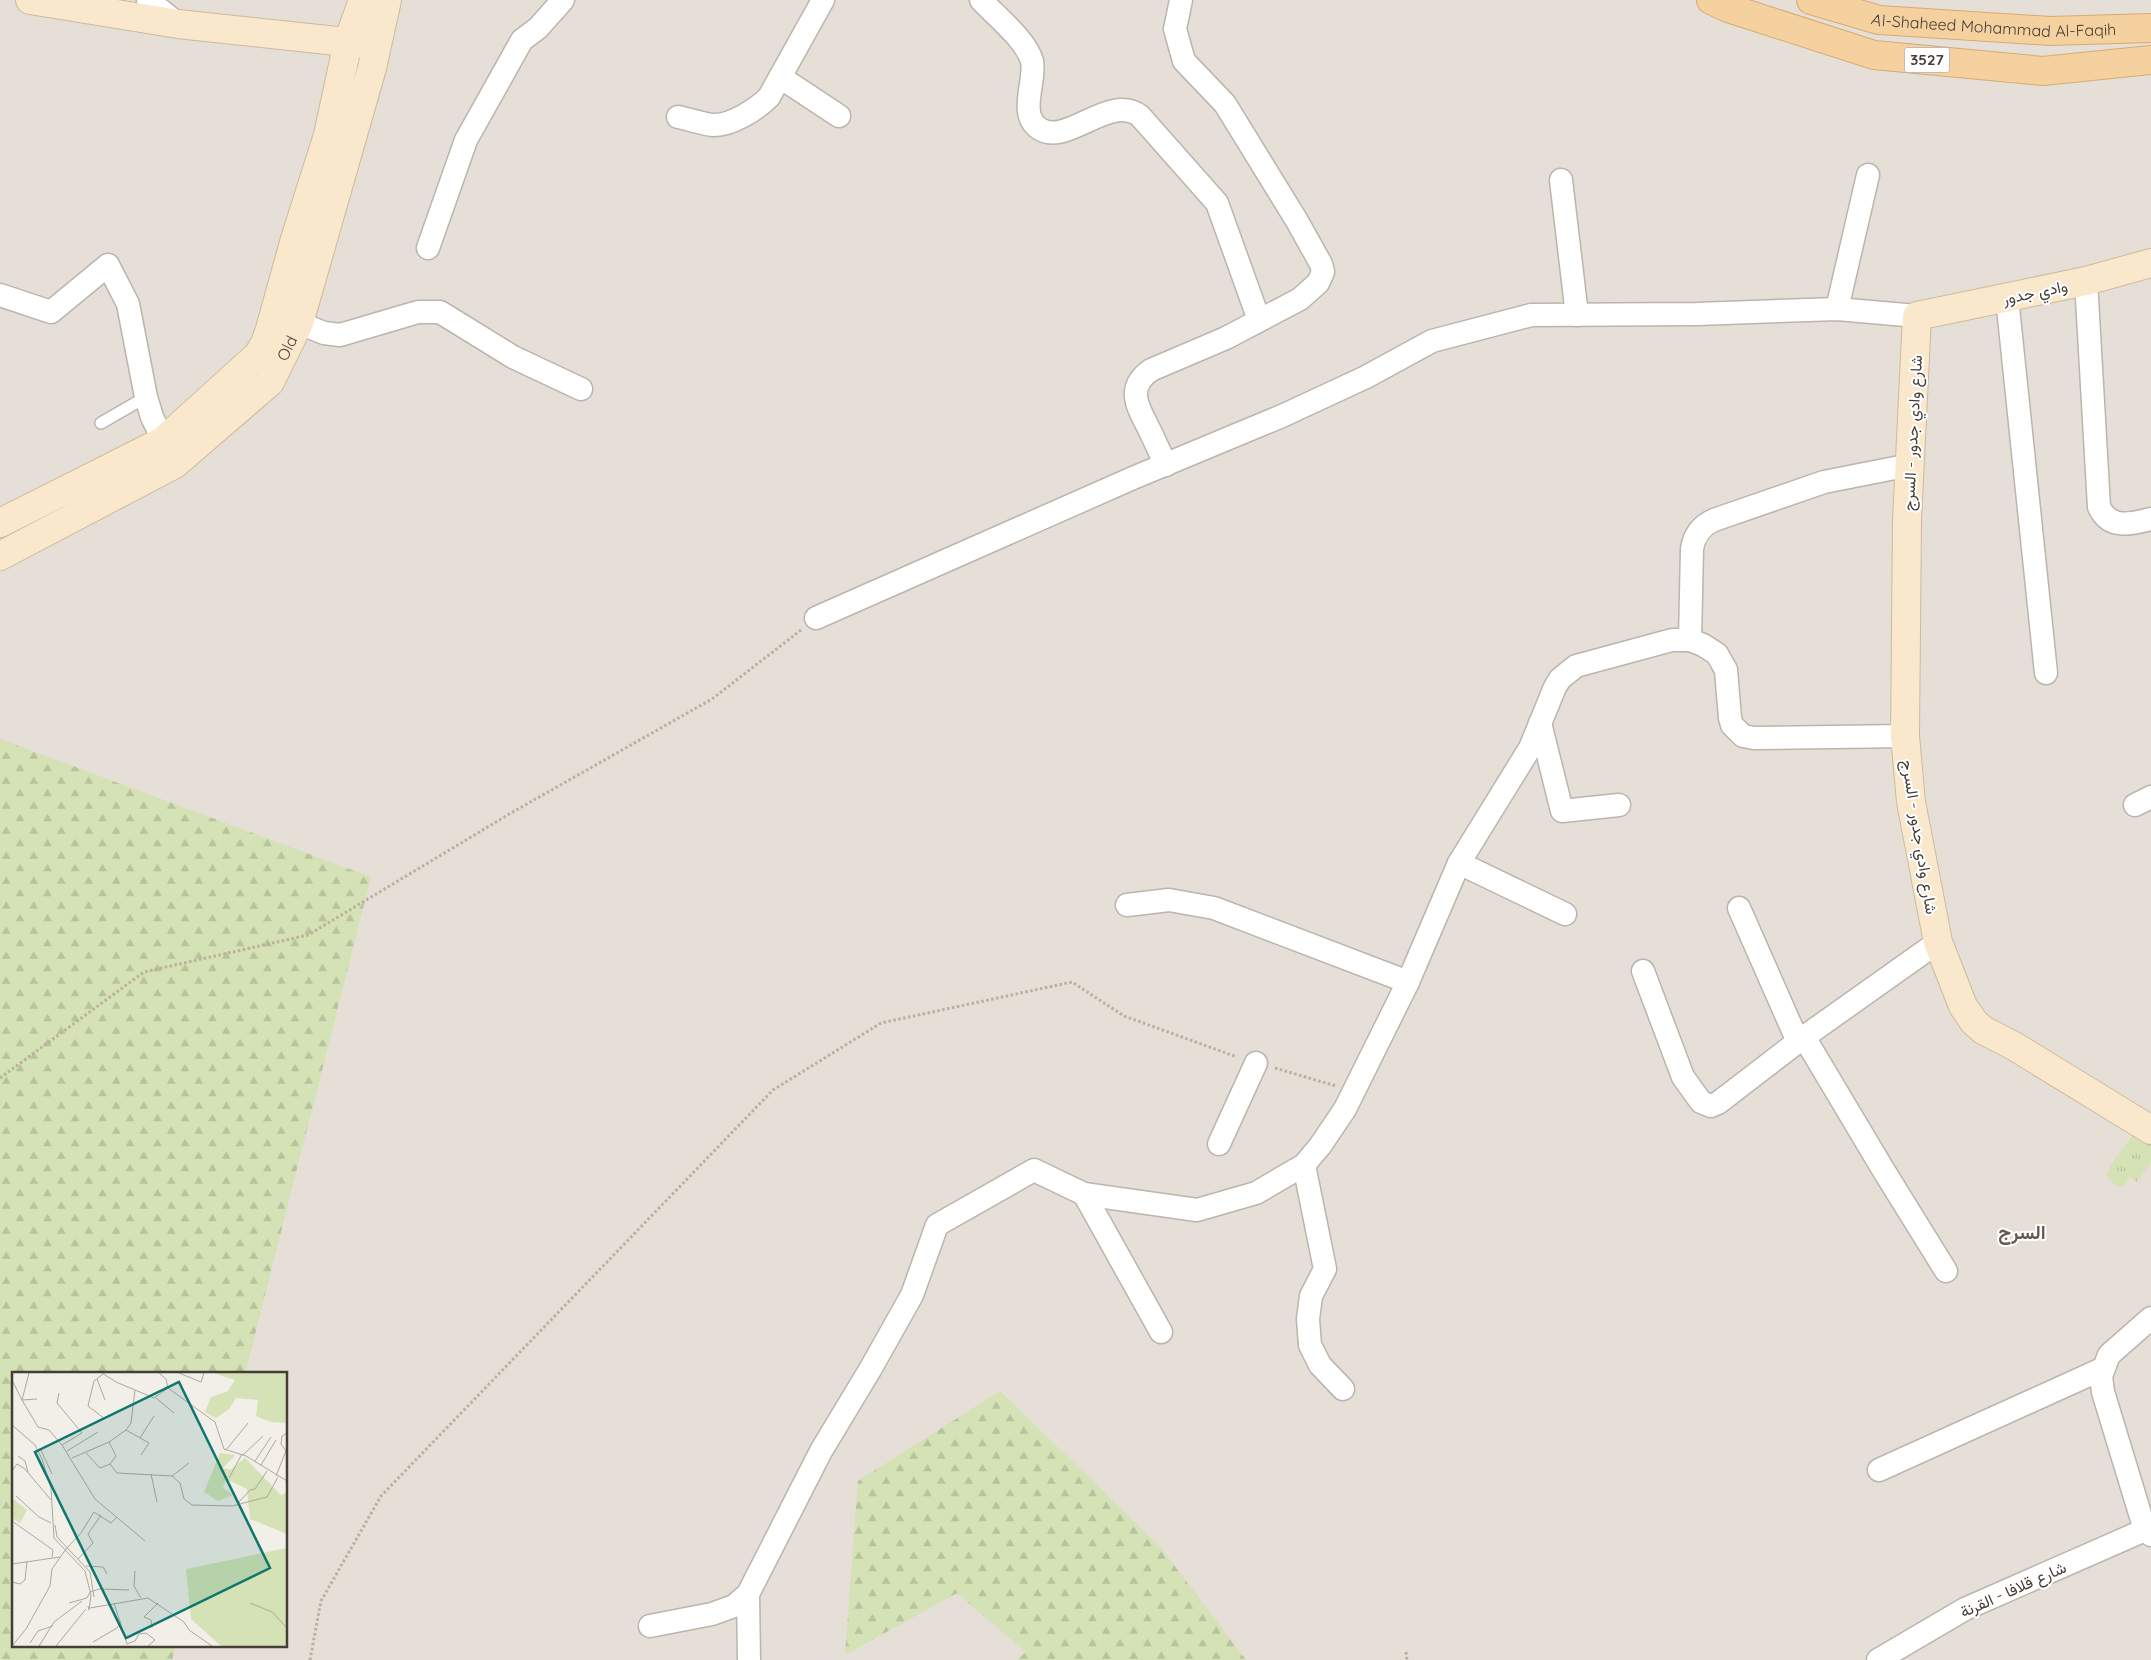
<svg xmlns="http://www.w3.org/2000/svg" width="2151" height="1660" font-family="Quicksand,Vazirmatn,sans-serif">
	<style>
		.residential { fill: #e5dfd7; fill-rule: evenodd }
		.forest { fill: url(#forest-firs) }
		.park { fill: url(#park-tufts) }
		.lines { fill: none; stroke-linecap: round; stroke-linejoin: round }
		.lane-casing { stroke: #bdb4ab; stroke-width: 14 }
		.street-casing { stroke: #bdb4ab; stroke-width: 25 }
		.secondary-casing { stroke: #cdba9c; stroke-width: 30 }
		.primary-casing { stroke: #d7ab71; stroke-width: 30 }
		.path { stroke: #bdae9e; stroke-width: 3; stroke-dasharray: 2.5 2.5; stroke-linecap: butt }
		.lane { stroke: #fff; stroke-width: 11 }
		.street { stroke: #fff; stroke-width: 22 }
		.secondary { stroke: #f9e8cb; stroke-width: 28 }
		.primary { stroke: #f4d19f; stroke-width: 28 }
		.labels { text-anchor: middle; stroke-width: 4; stroke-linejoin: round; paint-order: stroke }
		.shield { fill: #fff; stroke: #7d7873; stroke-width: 1 }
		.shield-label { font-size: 15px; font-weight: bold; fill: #453e37 }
		.street-label { font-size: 16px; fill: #453e37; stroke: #fff }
		.quarter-label { font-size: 19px; font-weight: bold; fill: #665a50; stroke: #fff }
		.inset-road { fill: none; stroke: #ada8a1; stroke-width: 1 }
		.view { fill: #0f766e; fill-opacity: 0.15; stroke: #0f766e; stroke-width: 2.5 }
		.inset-edge { fill: none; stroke: #453e37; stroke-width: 2.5 }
	</style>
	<defs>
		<pattern id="forest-firs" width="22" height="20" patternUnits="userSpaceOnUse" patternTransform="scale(1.25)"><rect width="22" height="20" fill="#d4e2b5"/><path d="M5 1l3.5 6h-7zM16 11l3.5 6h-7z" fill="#b7c39c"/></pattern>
		<pattern id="park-tufts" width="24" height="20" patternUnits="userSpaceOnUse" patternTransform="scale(1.25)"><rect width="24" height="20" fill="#d4e2b5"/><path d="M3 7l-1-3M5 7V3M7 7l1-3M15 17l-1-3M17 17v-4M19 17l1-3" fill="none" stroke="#b7c39c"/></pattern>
	</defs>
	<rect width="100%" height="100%" fill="#f2eee8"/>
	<path class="residential" d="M0,0H2151V1660H0ZM14,1374H286V1646H14Z"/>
	<g class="forest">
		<polygon points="0,739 371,877 245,1374 14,1374 14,1646 176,1646 172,1660 0,1660"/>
		<polygon points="1000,1391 1161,1548 1246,1660 1017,1660 1026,1652 957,1593 845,1655 858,1481"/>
	</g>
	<polygon class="park" points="2139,1127 2151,1134 2151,1163 2137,1182 2129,1177 2123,1187 2115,1185 2106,1175 2112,1163"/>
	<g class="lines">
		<defs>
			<polyline id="lane" points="101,423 146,397"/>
			<g id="street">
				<polyline points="148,0 178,24"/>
				<path d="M981,0C996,16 1026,40 1032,61C1036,81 1019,112 1037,127C1065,150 1108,92 1140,116L1217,203L1259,320"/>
				<polyline points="780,77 839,116"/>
				<path d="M678,117C689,119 702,124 713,125C731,126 757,109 769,97L823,0"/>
				<polyline points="1561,180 1577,315"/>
				<polyline points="428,248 466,140 522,40 538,28 563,0"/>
				<path d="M2086,281L2099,507C2110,530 2131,524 2151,519"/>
				<polyline points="0,295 51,312 108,265 128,304 146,397 152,417 170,454"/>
				<polyline points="2007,298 2046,673"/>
				<polyline points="1837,309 1868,175"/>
				<polyline points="299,323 324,333 340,335 418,312 440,312 513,357 581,389"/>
				<path d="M1166,465C1160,453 1155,441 1149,429C1138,407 1125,388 1151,370L1226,338L1300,299L1318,283L1323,272L1321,264L1297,221L1225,104L1184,61L1175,29L1181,0"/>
				<polyline points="816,618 1133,478 1282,416 1366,377 1432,341 1531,315 1697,314 1837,309 1917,316"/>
				<path d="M1690,640L1692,549C1694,535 1701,526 1714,520L1824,482L1910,465"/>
				<polyline points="1540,723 1562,811 1619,805"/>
				<polyline points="2135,805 2151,797"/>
				<polyline points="1459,863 1565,914"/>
				<polyline points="1127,905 1169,900 1214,908 1408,982"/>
				<polyline points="1739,908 1798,1042"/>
				<polyline points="1643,971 1683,1077 1701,1102 1711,1106 1718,1103 1804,1037 1938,942"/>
				<polyline points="1804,1037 1884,1171 1946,1271"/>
				<polyline points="1219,1144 1256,1063"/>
				<polyline points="1304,1165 1325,1269 1311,1296 1308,1319 1310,1345 1320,1365 1343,1389"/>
				<polyline points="1084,1194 1161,1332"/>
				<polyline points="1879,1470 2102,1369"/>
				<polyline points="2145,1530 2103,1392 2101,1376 2109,1355 2151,1318"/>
				<polyline points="650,1626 712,1614 734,1606 748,1594"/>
				<polyline points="749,1660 748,1594 821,1451 871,1368 912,1295 937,1225 1034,1170 1084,1194 1197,1210 1256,1193 1304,1165 1320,1146 1345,1109 1408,982 1459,863 1530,748 1555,687 1560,679 1576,666 1672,640 1690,640 1703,645 1717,654 1726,670 1730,718 1732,725 1743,736 1754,738 1905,736"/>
				<polyline points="1878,1660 1965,1609 2145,1530 2151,1535"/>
			</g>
			<g id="secondary">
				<polyline points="30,0 178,24 365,44"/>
				<polyline points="2151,263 2086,281 1917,316 1907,520 1905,736 1911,802 1938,942 1963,1006 1974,1022 1983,1030 2014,1046 2151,1130"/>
				<polyline points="0,523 163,441 258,355 265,343 270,329 295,239 328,135 348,42 363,0"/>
				<path id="s1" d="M0,556L175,464L270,382L299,323L372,68L387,0"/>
			</g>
			<g id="primary">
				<polyline points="1711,0 1728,8 1874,55 2043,71 2151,60"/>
				<path id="s2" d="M1811,0L1879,20L2050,31L2151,28"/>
			</g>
		</defs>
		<use href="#lane" class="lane-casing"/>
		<use href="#street" class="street-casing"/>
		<use href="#secondary" class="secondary-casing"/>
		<use href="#primary" class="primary-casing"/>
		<g class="path">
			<polyline points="1275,1068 1336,1086"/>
			<polyline points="0,1078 144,972 308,935 511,813 712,699 801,630"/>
			<polyline points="1406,1652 1407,1660"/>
			<polyline points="310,1660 321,1601 381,1496 773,1090 881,1023 1072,982 1124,1016 1237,1057"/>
		</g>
		<use href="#lane" class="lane"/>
		<use href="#street" class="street"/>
		<use href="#secondary" class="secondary"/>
		<use href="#primary" class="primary"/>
	</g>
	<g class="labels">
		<rect class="shield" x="1904.5" y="47.5" width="45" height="25" rx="4"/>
		<g class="shield-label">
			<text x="1927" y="65">3527</text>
		</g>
		<g class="street-label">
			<text dy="6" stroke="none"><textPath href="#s2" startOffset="186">Al-Shaheed Mohammad Al-Faqih</textPath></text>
			<text transform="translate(2035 292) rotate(-12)" y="6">وادي جدور</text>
			<text dy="6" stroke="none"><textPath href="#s1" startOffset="361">Old</textPath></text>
			<text transform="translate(1912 433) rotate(-87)" y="6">شارع وادي جدور - السرج</text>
			<text transform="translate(1920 837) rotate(81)" y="6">شارع وادي جدور - السرج</text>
			<text transform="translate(2013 1589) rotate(-24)" y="6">شارع قلافا - القرنة</text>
		</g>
		<g class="quarter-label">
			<text x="2022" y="1239">السرج</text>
		</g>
	</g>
	<g transform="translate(12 1372)">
		<rect width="275" height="275" fill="#f2eee8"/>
		<path d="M202,1H275V51L259,50L244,44L246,28L224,26L217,37L204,46L193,40L199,25L216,19L223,8ZM208,81L223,83L211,96L218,98L233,86L269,123L275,120V162L238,147L235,117L214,107L211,116L221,123L206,129L192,120ZM0,126L15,138L8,151L0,146ZM275,176V274H209L179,247L174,197Z" fill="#d4e2b5"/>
		<path class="inset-road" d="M90,1L104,10L142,26L156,16M147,1L154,7L156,16L203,50L212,77L234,84L275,109M167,1L189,10L192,1M91,2L82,9L76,34L93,47M85,7L93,28M0,8L10,28M47,21L45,31L70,61L50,73M144,26L162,41M25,27L10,28L26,55L37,58L50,73L83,127L133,169M10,28L17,1M0,53L23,73L30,87L39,116L42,166L73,199L79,223L77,238L76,234M114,58L137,71L129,83M128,66L142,44M97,70L104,84L98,92L105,101L160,104L168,111L172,127L180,133L220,134L255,125L266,105M28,76L40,102M214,78L236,51M55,79L86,60M74,81L88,96L98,92M231,83L251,64M6,84L13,89L16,100M60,86L97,70L114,58L119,51L123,18M243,89L259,65M249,93L264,68M0,99L5,92L13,97L39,128M139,102L145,130M160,104L177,91M264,104L274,79L269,72L270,64L275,61M217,106L230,82M4,124L27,145L39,151M227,130L238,118L243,117L255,99M0,149L41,178L40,185M43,153L45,165L78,200L82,225M54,177L69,161L82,140L99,151L105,145M66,187L81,171L76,162L89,143M0,192L48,185M74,194L91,195L95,202M123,199L122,214L129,226M0,210L8,212L13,208L15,189M57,231L75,226L78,220L87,217L117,218M102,231L115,272L123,269L127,262L134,261L143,268L136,274M238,231L260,240L275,256M78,236L136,226L172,250L177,258L200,274M140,256L139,248L132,245L146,231M81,270L105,256L109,249M18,271L26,259L41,254M0,274L14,257L38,214L40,197L54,177M27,274L42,250L70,229M44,274L74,237"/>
		<path class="view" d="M167,10L258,196L114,266L23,80Z"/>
		<rect width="275" height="275" class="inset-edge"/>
	</g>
</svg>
